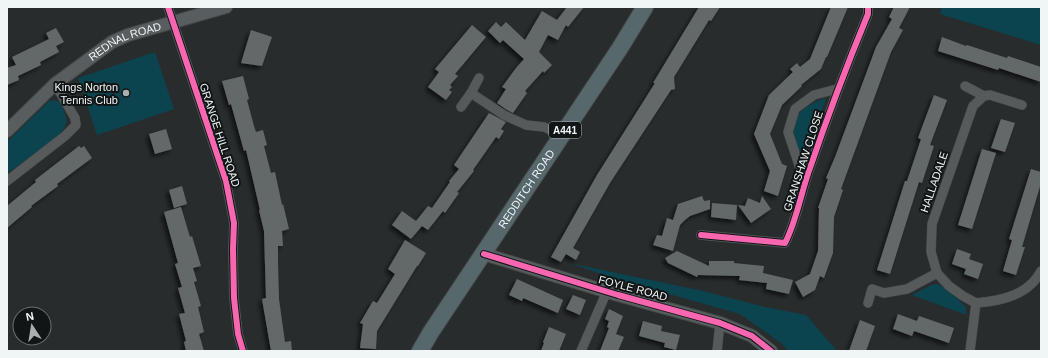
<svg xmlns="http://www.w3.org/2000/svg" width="1048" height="358" font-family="Arial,sans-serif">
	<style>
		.green { fill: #0b444f }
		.building { fill: #646868; filter: url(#shadow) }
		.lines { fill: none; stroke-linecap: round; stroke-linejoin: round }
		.street-casing { stroke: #46494a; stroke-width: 10 }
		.secondary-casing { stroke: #46494a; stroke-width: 14 }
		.highway-casing { stroke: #46494a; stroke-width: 18 }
		.street { stroke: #575a5b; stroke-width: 9 }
		.secondary { stroke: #585e60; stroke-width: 12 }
		.highway { stroke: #57686c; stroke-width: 16 }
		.cycleway-casing { stroke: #111515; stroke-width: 8 }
		.cycleway { stroke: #f766af; stroke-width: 6 }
		.poi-dot { fill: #aaafb0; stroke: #111515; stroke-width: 1.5 }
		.labels { text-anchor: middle; stroke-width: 4; stroke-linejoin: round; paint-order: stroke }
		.shield { fill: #111515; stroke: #adb2b2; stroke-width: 1 }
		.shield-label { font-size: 10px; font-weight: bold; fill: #f0f5f6 }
		.street-label { font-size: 11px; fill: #f0f5f6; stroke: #111515 }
		.poi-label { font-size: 11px; fill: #f0f5f6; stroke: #111515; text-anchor: end }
	</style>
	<defs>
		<filter id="shadow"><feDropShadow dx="-3" dy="3" stdDeviation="2" flood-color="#0009"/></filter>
	</defs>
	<rect width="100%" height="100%" fill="#282c2d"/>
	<g class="green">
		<polygon points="942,7 1041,7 1041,45 940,14"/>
		<polygon points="155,52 174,109 97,135 78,78"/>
		<path d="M826,98L806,158C800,153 797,146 795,139C788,115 806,105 826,98Z"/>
		<path d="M55,100L61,103C63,108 68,118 66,124C62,140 21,163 7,173V142L49,101Z"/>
		<polygon points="569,263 703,291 765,307 806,315 837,351 789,351 781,343 740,314 619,280"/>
		<polygon points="938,284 958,299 966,308 966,315 912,295 931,285"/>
	</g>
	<g class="building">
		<polygon points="567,7 584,7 568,27 566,25 558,40 548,35 539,52 552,65 544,73 543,71 525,91 527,93 513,113 507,110 497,103 506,89 502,87 516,68 524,59 503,40 500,43 488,31 496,22 501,27 506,22 525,40 542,11 557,20"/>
		<polygon points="699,7 720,7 711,21 709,20 679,69 674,77 675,89 671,90 610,183 573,248 580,252 576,260 566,254 561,262 551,257 597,175 655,83 653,83"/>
		<polygon points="831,7 848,7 827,57 826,57 821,69 801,85 802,86 782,105 770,134 782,164 787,166 778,196 764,191 770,171 754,134 769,95 793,72 790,69 797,63 800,67 810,59"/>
		<polygon points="894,7 910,7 899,28 903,30 891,52 841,189 843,190 834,217 833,253 824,278 820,276 815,290 803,297 795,282 810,274 818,251 819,208 818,208 828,179 826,178 835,157 876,47 892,19 889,17"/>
		<polygon points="472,25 486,37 455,74 458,76 450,85 452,87 449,90 452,92 446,100 428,87 439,72 435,69"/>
		<polygon points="56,28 64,42 56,46 59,52 40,62 41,65 18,76 19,80 7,85 7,68 16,65 12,57 49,39 46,33"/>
		<polygon points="251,30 272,37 262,66 241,63"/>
		<polygon points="942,37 966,46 967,45 1007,58 1008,56 1041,67 1041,82 999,68 998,70 938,51"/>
		<polygon points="243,76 249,99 247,100 254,126 256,132 263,130 267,145 264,146 271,173 275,172 282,205 283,204 289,229 282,231 283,246 278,246 278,263 279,299 285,342 291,341 292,351 271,351 262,299 266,298 264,231 259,210 260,210 246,150 244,151 231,104 229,105 222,81"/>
		<polygon points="934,95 947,100 930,145 934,146 922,183 919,182 890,274 877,270 905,181 907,181 921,139 918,138"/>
		<polygon points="489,113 506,122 501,129 504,131 499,139 496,137 473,170 474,171 457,192 459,193 445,213 443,211 428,230 422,226 411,239 392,225 402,211 416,221 428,206 432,208 450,182 449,181 459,169 454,165"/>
		<polygon points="1001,119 1015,123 1005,152 991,148"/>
		<polygon points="166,129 172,149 155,154 149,134"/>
		<polygon points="79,146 81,148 84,146 92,158 57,184 58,186 31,206 32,207 7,228 7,206 36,182 35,180"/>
		<polygon points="982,149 996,153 972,229 958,225"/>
		<polygon points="1031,169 1041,172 1041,183 1022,247 1025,247 1016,275 1003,271 1012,240 1009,239"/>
		<polygon points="182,186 187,204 174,208 169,190"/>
		<polygon points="702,196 704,201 710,200 710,209 690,216 685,220 680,225 673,251 653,245 657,235 662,236 667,218 673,220 678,204"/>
		<polygon points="762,196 771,209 751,223 738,205 745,206 748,198 760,203"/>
		<polygon points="712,203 737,205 736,220 711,217"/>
		<polygon points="181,207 190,237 192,236 201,266 193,268 197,281 194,282 201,306 198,307 204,332 199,334 204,351 186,351 184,342 186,341 179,314 185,313 178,288 182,287 175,264 178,263 164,212"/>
		<polygon points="405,240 426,253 418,266 417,266 377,331 376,349 360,348 363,324 360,323 373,301 377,303 395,274 388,269"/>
		<polygon points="957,249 971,254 969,259 983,264 978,279 964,274 966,269 952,264"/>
		<polygon points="677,251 709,266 709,261 734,261 734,263 764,266 763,273 793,280 789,294 766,289 767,283 739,280 740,276 698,275 697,277 668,263 665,258"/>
		<polygon points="517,279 563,300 558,313 523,298 522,301 509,295"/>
		<polygon points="573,295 586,300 580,315 566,309"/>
		<polygon points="609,309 623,316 616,334 624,337 618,351 600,351 609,328 607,327 609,321 605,319"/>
		<polygon points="898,314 917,321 919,316 954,328 949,343 914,331 912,336 893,329"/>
		<polygon points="860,320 875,326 866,351 849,351"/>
		<polygon points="643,321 662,326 661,331 680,335 676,350 664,347 665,343 639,336"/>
		<polygon points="549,327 566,334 559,351 541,351 544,343 543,342"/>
	</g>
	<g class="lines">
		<defs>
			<g id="street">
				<polyline points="168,7 226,181 234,223 233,249 234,298 238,334 243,351"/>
				<polyline points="965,86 984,96"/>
				<polyline points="471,93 504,115 526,125 544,127 562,135"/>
				<polyline points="461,107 471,93 479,78"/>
				<polyline points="7,181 65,136 76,125 75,118 55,84"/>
				<polyline points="805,183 788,132 795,109 814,95 837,89"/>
				<path d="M701,235L785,243C797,220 801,192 810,168C828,115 847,65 868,14V7"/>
				<polyline points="868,303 872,289 884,293 907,289 937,273"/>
				<polyline points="976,303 963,296 949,286 937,273 931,252 932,224 973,106 984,96 990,95 1022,105"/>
				<polyline points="581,351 607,291"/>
				<polyline points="717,351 720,323"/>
				<path d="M970,351L976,303C1001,301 1029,295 1041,271"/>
			</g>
			<g id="secondary">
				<path id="s1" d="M7,131L55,84L112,42L128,35L226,7"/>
				<polyline points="484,254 618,295 720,323 752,336 771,351"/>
			</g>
			<g id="highway">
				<path id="s2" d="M420,351L431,332L620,48L645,7"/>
			</g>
		</defs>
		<use href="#street" class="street-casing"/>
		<use href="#secondary" class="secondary-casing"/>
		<use href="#highway" class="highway-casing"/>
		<use href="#street" class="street"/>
		<use href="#secondary" class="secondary"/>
		<use href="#highway" class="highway"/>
		<defs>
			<g id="cycleway">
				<polyline points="168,7 226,181 234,223 233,249 234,298 238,334 243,351"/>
				<path d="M701,235L785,243C797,220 801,192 810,168C828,115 847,65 868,14V7"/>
				<polyline points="484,254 618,295 720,323 752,336 771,351"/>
			</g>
		</defs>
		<use href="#cycleway" class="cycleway-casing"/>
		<use href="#cycleway" class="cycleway"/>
	</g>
	<circle class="poi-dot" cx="126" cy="93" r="4"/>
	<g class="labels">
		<rect class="shield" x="549" y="122" width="32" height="16" rx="3"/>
		<g class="shield-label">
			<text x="565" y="134">A441</text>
		</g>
		<g class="street-label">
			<text dy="4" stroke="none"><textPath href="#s1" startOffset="150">REDNAL ROAD</textPath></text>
			<text transform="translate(220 135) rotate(72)" y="4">GRANGE HILL ROAD</text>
			<text transform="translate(803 161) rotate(-72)" y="4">GRANSHAW CLOSE</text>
			<text transform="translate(934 182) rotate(-71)" y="4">HALLADALE</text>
			<text dy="4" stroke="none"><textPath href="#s2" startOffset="194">REDDITCH ROAD</textPath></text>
			<text transform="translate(633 288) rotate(15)" y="4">FOYLE ROAD</text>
		</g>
		<g class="poi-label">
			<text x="118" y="91">Kings Norton<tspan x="118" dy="13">Tennis Club</tspan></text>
		</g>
	</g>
	<rect width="1048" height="358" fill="none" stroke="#f0f5f6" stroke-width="16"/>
	<g transform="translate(32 326) rotate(348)"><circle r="19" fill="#111515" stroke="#6a6f6f"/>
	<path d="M0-3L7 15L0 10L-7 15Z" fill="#aaafb0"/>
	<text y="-6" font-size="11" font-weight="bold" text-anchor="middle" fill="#f0f5f6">N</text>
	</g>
</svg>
